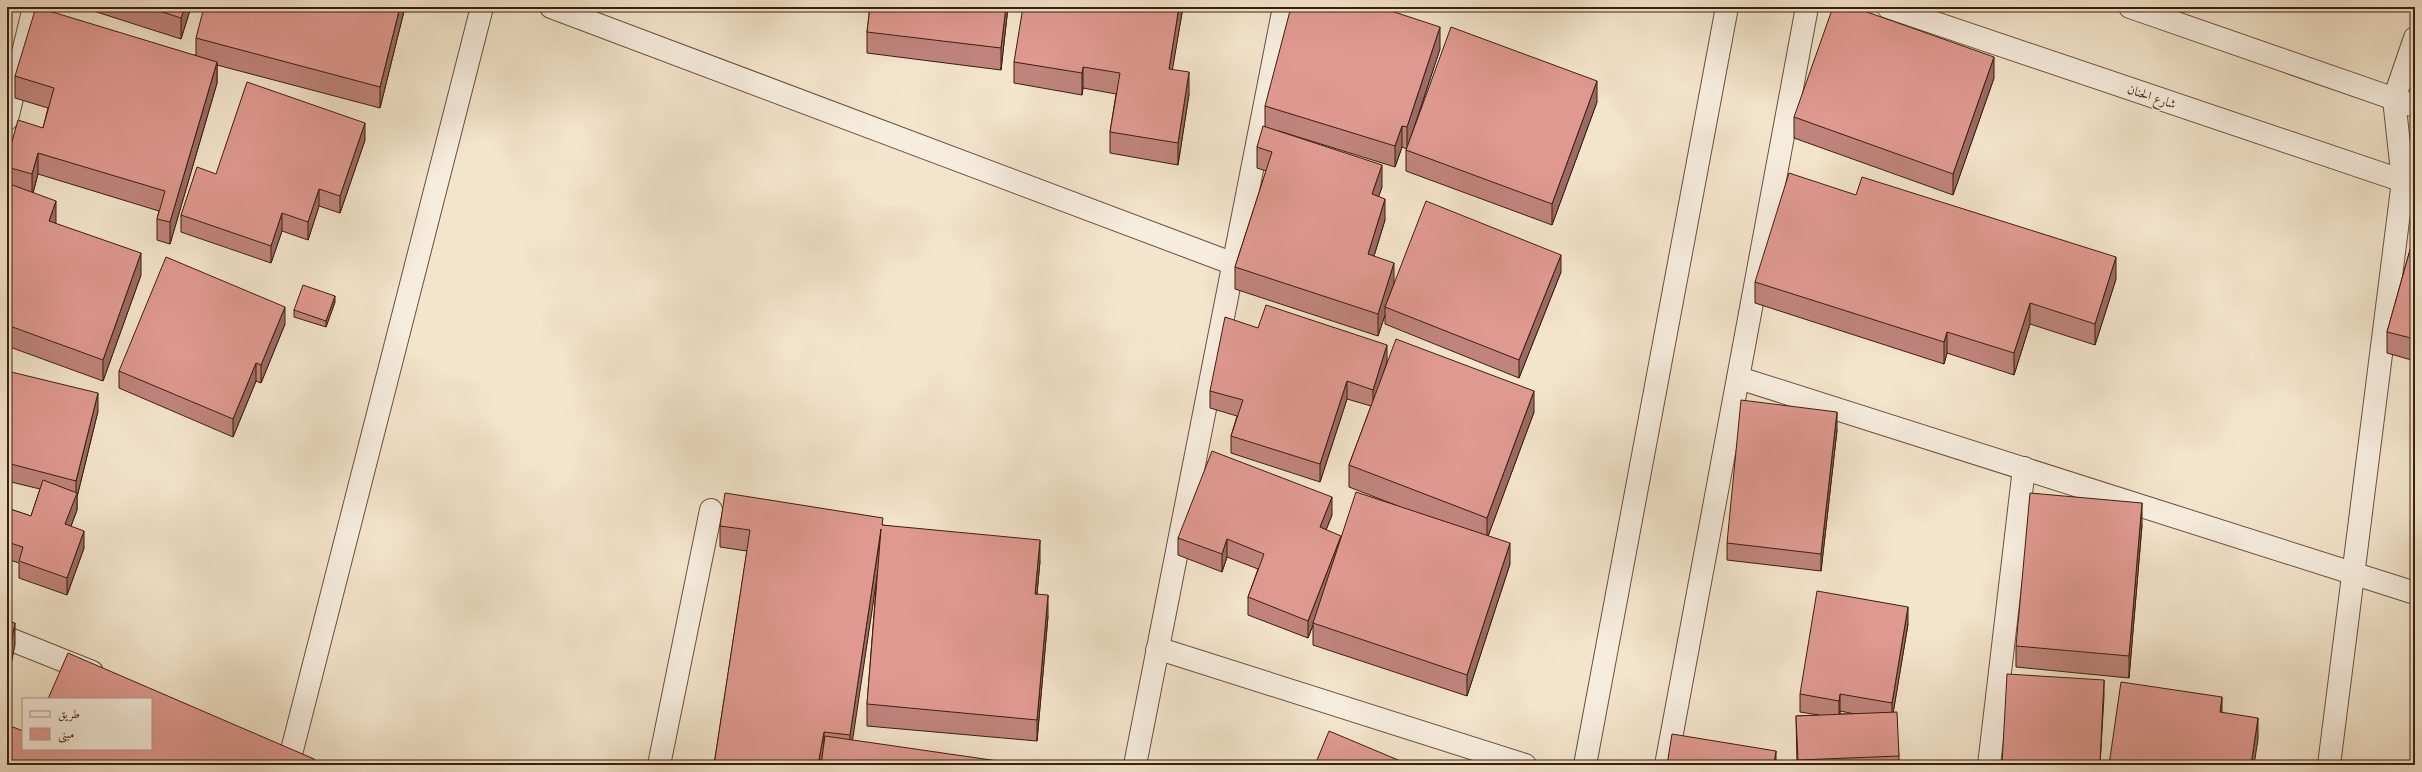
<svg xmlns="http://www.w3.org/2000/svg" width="2422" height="772" font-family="Cardo,Amiri,serif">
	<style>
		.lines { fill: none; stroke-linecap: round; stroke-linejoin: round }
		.minor-casing { stroke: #69503e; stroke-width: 24 }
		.minor { stroke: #f7edde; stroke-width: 22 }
		.wall { fill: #c0847d; stroke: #3b1e0e; fill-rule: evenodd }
		.shaded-wall { fill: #9c6b66; stroke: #3b1e0e }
		.building { fill: #df9991; stroke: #3b1e0e }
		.labels { text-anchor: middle; stroke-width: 3; stroke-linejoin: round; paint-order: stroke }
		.street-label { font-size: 13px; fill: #3b1e0e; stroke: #f7edde }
	</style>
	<rect width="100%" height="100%" fill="#f3e4cc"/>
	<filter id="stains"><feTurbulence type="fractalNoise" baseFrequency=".005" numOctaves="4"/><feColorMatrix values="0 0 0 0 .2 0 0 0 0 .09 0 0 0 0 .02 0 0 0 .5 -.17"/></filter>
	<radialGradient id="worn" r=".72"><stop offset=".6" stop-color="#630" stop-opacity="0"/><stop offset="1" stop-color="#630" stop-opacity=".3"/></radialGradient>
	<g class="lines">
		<defs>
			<g id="minor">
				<polyline points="551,7 1234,264"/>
				<polyline points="1888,7 2415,185"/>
				<polyline points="2130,7 2415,106"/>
				<polyline points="7,119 34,7"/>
				<polyline points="1739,378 2415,593"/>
				<polyline points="7,638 92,672"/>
				<polyline points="1157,650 1166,651 1525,765"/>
				<polyline points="291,754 482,7"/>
				<polyline points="659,765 711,510"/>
				<polyline points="1135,765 1284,7"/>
				<polyline points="1585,765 1727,7"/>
				<polyline points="1666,765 1807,7"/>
				<polyline points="1989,765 2024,468"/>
				<polyline points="2329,765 2403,181 2394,99 2415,38"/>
			</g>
		</defs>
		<use href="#minor" class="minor-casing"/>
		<use href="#minor" class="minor"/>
	</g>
	<g class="wall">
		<polygon points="81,7 191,7 181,39"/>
		<polygon points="405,7 380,108 217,65 217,83 170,244 157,240 157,219 159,211 38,174 33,193 56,222 55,223 141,275 103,381 7,346 7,159 43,128 48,108 15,98 15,76 196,55 196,38"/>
		<polygon points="870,7 1008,7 1001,70 867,53 867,32"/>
		<polygon points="1183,7 1172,69 1189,94 1178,165 1110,153 1110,132 1116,94 1083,88 1082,95 1014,83 1014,62"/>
		<polygon points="1440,49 1407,149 1402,147 1395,167 1279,131 1382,187 1378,197 1385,220 1374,256 1394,282 1561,272 1519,378 1385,324 1385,315 1378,336 1235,289 1235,267 1266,171 1257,168 1257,147 1265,127 1265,106"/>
		<polygon points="1994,78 1953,195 1794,138 1794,117"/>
		<polygon points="1597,102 1552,225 1406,171 1406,150"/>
		<polygon points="365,140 340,213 319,206 308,240 282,231 271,263 181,232 181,215 216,174"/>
		<polygon points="2415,232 2415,361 2387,353 2387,332"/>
		<polygon points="2116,279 2095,345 2030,324 2014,375 1947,353 1944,364 1755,303 1755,282"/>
		<polygon points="335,302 326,327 294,317 294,310"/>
		<polygon points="285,324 261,383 256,381 233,437 119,388 119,371"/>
		<polygon points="1258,328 1387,362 1534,412 1488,536 1510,564 1467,696 1313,645 1313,625 1308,638 1248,615 1248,597 1258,569 1227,557 1222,572 1178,555 1178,538 1332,515 1326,530 1341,539 1398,506 1349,487 1349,465 1371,406 1347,399 1320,482 1231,453 1231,436 1237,416 1210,408 1210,391"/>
		<polygon points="7,371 98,411 77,497 77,510 71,526 84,548 67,595 19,578 19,563 7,559 7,508 31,516 40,489 7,481"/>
		<polygon points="1837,430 1821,571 1727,560 1727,543"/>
		<polygon points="883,525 1040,561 1037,594 1048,616 1037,741 867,726 867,704 877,575 852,740 714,765 747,551 720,547 720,526"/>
		<polygon points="2142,525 2129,678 2016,667 2016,646"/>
		<path d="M1908,624L1893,712L1899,756V765H1797L1796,716L1819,715L1800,712V694ZM1840,711L1855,714H1840Z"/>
	</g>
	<g class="shaded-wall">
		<polygon points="185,7 191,7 181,39 181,18"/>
		<polygon points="400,7 405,7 380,108 380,87"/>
		<polygon points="1006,7 1008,7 1001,70 1001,48"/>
		<polygon points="1179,7 1183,7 1169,90 1169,69"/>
		<polygon points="1440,27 1440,49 1407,149 1407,127"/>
		<polygon points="1994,57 1994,78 1953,195 1953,174"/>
		<polygon points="217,62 217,83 170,244 170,222"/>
		<polygon points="1083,67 1083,88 1082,95 1082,73"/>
		<polygon points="1189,72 1189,94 1178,165 1178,143"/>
		<polygon points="1597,81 1597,102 1552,225 1552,204"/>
		<polygon points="365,123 365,140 340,213 340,196"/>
		<polygon points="1402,126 1402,147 1395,167 1395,146"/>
		<polygon points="38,153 38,174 32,196 32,174"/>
		<polygon points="1382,165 1382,187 1372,216 1372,194"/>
		<polygon points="319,189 319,206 308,240 308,222"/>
		<polygon points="1385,199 1385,220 1368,275 1368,254"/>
		<polygon points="56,201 56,222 49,242 49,221"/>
		<polygon points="282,213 282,231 271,263 271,246"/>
		<polygon points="141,253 141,275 103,381 103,360"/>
		<polygon points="1561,255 1561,272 1519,378 1519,360"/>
		<polygon points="2116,257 2116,279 2095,345 2095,324"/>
		<polygon points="1394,263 1394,284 1385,307 1385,315 1378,336 1378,314"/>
		<polygon points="335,296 335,302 326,327 326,321"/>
		<polygon points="2030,303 2030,324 2014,375 2014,353"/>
		<polygon points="285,307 285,324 261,383 261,365"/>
		<polygon points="1947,332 1947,353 1944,364 1944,342"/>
		<polygon points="1387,345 1387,362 1373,407 1373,390"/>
		<polygon points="256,363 256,381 233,437 233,419"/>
		<polygon points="1347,381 1347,399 1320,482 1320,464"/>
		<polygon points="1534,391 1534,412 1487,539 1487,518"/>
		<polygon points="98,393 98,411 77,497 77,510 65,542 65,524 76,493 76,481"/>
		<polygon points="1837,412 1837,430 1821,571 1821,554"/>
		<polygon points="1332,497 1332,515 1320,545 1320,527"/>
		<polygon points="2142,503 2142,525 2129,678 2129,656"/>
		<polygon points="881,529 881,551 850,757 850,735"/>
		<polygon points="84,531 84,548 67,595 67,578"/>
		<polygon points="1341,536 1341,553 1313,623 1313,625 1308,638 1308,621"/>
		<polygon points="1227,539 1227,557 1222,572 1222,554"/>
		<polygon points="1040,540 1040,561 1035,615 1035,594"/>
		<polygon points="1510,543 1510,564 1467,696 1467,675"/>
		<polygon points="1048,595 1048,616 1037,741 1037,720"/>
		<polygon points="1908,607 1908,624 1892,720 1892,703"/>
		<polygon points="15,623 15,645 7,684 7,663"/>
		<polygon points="2104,680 2104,697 2100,765"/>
		<polygon points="1840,694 1840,711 1839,719 1839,701"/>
		<polygon points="2222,697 2222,719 2220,712"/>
		<polygon points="2258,718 2258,739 2254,765 2251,765"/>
		<polygon points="824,732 824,753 822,765 818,765"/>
		<polygon points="1776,751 1776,765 1774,765"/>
		<polygon points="314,759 314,765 312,765"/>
	</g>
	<g class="building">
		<polygon points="36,7 217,62 170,222 157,219 165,191 38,153 32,174 7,167 7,159 18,120 43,128 54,88 15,76"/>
		<polygon points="147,7 185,7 181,18"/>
		<polygon points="204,7 400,7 380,87 196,38"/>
		<polygon points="870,7 1006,7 1001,48 867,32"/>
		<polygon points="1023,7 1179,7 1169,69 1189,72 1178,143 1110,132 1120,73 1083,67 1082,73 1014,62"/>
		<polygon points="1291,7 1379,7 1440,27 1407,127 1402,126 1395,146 1265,106"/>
		<polygon points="1833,7 1853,7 1994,57 1953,174 1794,117"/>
		<polygon points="1451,27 1597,81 1552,204 1406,150"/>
		<polygon points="247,82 365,123 340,196 319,189 308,222 282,213 271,246 181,215 197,167 216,174"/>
		<polygon points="1263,126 1382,165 1372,194 1385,199 1368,254 1394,263 1378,314 1235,267 1272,152 1257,147"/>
		<polygon points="1789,173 1856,195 1862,177 2116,257 2095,324 2030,303 2014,353 1947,332 1944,342 1755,282"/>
		<polygon points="7,183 56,201 49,221 141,253 103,360 7,325"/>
		<polygon points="1426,201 1561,255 1519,360 1385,307"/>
		<polygon points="2415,232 2415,339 2387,332"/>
		<polygon points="166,257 285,307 261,365 256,363 233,419 119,371"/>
		<polygon points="303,285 335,296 326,321 294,310"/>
		<polygon points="1266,305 1387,345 1373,390 1347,381 1320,464 1231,436 1243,400 1210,391 1225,317 1258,328"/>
		<polygon points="1396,339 1534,391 1487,518 1349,465"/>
		<polygon points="7,371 98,393 76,481 7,463"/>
		<polygon points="1741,400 1837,412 1821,554 1727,543"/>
		<polygon points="1212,451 1332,497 1320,527 1341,536 1308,621 1248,597 1264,554 1227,539 1222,554 1178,538"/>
		<polygon points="43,480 77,493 65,524 84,531 67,578 19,561 23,547 7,542 7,508 31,516"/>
		<polygon points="1356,492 1510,543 1467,675 1313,623"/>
		<polygon points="725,493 883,518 882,525 1040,540 1035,594 1048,595 1037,720 867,704 881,529 850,735 824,732 818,765 714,765 750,530 720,526"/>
		<polygon points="2030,493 2142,503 2129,656 2016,646"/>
		<polygon points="1817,591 1908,607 1892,703 1840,694 1839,701 1800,694"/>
		<polygon points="7,621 15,623 7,663"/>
		<polygon points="68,653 314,759 312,765 7,765 7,728 8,725 23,731 23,749 151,749 151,699 48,699"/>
		<polygon points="2007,674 2104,680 2100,762 2105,762 2105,765 1990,765 1990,763 2002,764"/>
		<polygon points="2121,682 2222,697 2220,712 2258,718 2251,765 2109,765"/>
		<polygon points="1897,712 1899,756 1798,760 1796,716"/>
		<polygon points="1329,731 1410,765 1315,765"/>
		<polygon points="1672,734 1776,751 1774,765 1667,765"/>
		<polygon points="825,736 1012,763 1012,765 821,765"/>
	</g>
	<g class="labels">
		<g class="street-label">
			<text transform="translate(2152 96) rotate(19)" y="5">شارع الحنان</text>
		</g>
	</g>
	<rect width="2422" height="772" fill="none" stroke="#f3e4cc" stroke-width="24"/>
	<rect x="8" y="8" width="2406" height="756" fill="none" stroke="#3b1e0e" stroke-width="2"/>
	<rect x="12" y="12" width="2398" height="748" fill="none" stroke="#3b1e0e"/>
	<rect x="22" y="698" width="130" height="52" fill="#f7edde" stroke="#ac9a8b"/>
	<rect x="30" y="711" width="20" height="6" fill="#f7edde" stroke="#ac9a8b"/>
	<text x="58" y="718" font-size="12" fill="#3b1e0e">طريق</text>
	<rect x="30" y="728" width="20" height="12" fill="#df9991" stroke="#ac9a8b"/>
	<text x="58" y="738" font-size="12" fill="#3b1e0e">مبنى</text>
	<rect width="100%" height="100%" filter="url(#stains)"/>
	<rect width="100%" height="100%" fill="url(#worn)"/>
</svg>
